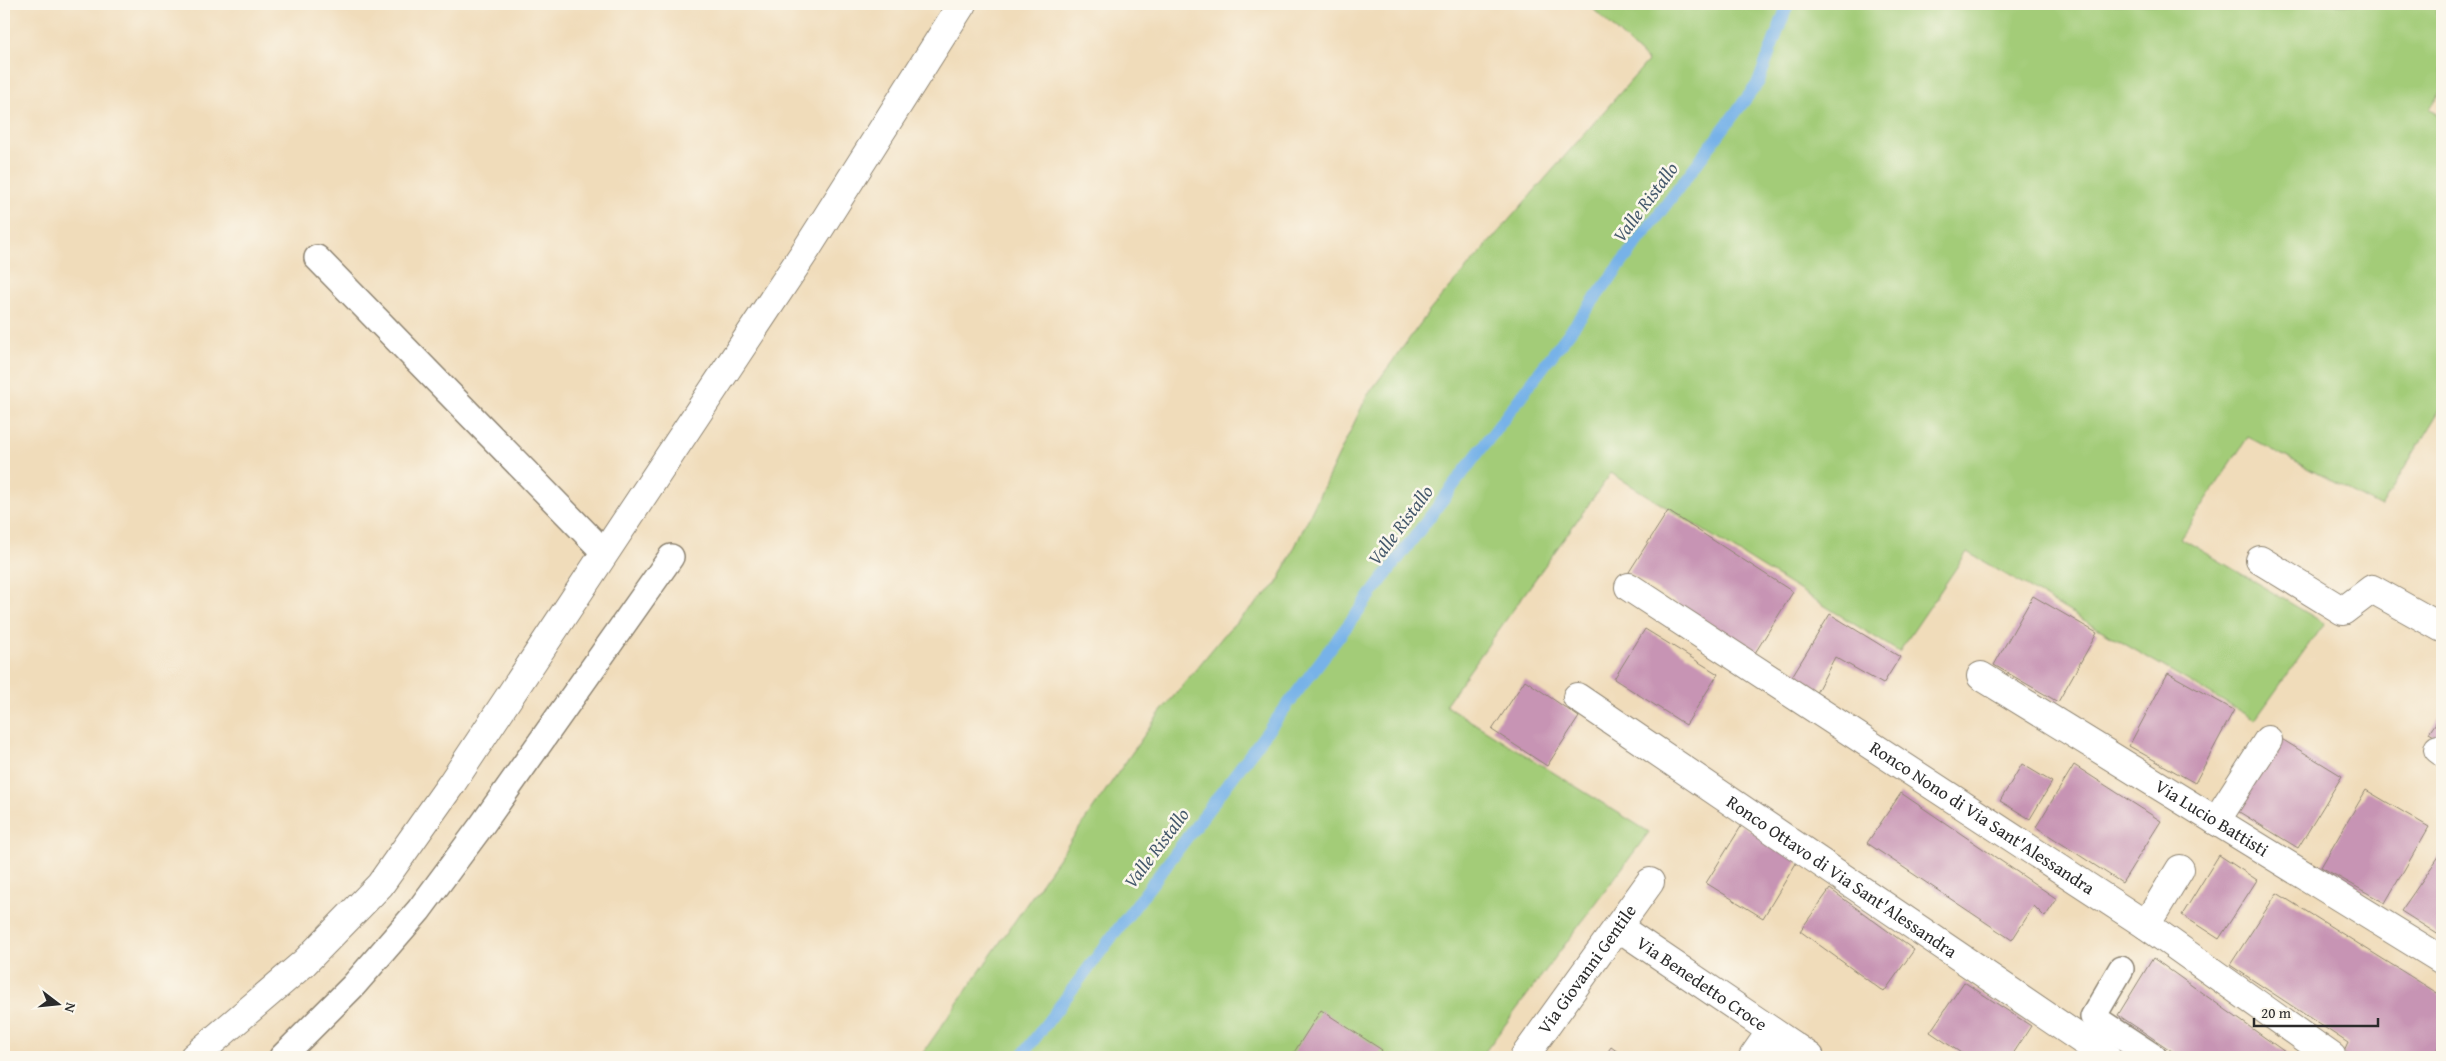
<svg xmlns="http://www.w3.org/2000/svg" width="2446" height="1061" font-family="'Gentium Book Plus',serif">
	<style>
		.green { fill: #a3cc78; stroke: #677c52 }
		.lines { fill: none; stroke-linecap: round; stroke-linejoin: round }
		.stream { stroke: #77b2e8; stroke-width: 12 }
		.building { fill: #c794b4 }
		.service-casing { stroke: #8e8472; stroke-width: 28 }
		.minor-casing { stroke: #8e8472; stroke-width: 30 }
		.service { stroke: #fff; stroke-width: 25 }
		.minor { stroke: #fff; stroke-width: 28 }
		.labels { text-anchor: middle; stroke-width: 5; stroke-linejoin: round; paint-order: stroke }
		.street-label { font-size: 18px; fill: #2b2b2b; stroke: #fbf7ec }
		.water-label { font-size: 19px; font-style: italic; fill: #465a6d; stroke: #fbf7ec }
	</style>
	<rect width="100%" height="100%" fill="#fbf7ec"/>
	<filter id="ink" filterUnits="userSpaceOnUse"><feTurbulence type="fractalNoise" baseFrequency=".02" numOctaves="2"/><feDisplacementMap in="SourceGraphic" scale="10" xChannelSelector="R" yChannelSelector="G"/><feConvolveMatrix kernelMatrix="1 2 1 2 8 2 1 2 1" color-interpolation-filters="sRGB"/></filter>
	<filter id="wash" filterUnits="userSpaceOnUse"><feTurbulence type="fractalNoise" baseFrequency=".0096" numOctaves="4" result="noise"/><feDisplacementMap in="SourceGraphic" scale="20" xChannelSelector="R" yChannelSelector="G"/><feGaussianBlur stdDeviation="1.12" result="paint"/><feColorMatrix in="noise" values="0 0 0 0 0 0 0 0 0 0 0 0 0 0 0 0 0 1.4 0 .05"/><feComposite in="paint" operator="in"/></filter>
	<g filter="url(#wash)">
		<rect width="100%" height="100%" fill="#f0dcba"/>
		<polygon class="green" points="1588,4 2441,4 2436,14 2442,18 2442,88 2430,110 2442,116 2442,406 2381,507 2248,437 2181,538 2324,623 2255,720 1967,552 1899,652 1611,473 1445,705 1649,832 1481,1057 920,1057 1159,714 1229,629 1277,584 1367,396 1431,309 1648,61"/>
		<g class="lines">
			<polyline class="stream" points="1021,1057 1758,83 1788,4"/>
		</g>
		<g id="blocks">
			<g class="building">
				<polygon points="1668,511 1793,592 1755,653 1629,572"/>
				<polygon points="2033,596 2097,633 2058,702 1994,665"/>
				<polygon points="1830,614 1900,657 1883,684 1835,657 1816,693 1791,678"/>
				<polygon points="1645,629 1718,674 1686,725 1614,679"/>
				<polygon points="2168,673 2234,710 2195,783 2129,746"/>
				<polygon points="1525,680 1579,717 1547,766 1492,730"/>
				<polygon points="2442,714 2442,741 2429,733"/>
				<polygon points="2280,738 2342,776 2298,848 2236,810"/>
				<polygon points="2022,764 2052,782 2030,819 2000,801"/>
				<polygon points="2074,765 2161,821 2122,883 2036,827"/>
				<polygon points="2366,790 2429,827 2385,903 2321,867"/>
				<polygon points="1901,793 2057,899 2045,917 2034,906 2012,940 1867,843"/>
				<polygon points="1742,825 1798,860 1763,918 1706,883"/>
				<polygon points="2442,852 2442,937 2401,911"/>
				<polygon points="2219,855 2257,880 2219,939 2182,915"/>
				<polygon points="1830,889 1914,950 1884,992 1800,931"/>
				<polygon points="2277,893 2442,996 2442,1042 2433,1057 2345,1057 2342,1056 2348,1043 2230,965"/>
				<polygon points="2153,958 2292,1057 2181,1057 2118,1015"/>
				<polygon points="1964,982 2031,1026 2011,1057 1967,1057 1930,1032"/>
				<polygon points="1321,1010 1382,1050 1378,1057 1291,1057"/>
				<polygon points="1611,1047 1625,1057 1604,1057"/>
			</g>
		</g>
	</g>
	<g filter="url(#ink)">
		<use href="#blocks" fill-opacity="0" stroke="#8e8472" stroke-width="1"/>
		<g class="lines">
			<defs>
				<g id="service">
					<polyline points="317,258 605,553"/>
					<polyline points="2121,969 2093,1017 2154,1057"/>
					<polyline points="282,1057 353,986 419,910 482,825 671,557"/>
				</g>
				<g id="minor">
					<polyline points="2260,560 2343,611 2372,589 2442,628"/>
					<path id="s1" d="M1629,587L2146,925L2332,1057"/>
					<path id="s2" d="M1981,676L2442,960"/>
					<path id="s3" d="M1577,697L2107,1057"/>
					<polyline points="2438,749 2442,752"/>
					<polyline points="2216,821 2268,740"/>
					<polyline points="2146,925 2180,869"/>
					<path id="s4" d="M1618,927L1810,1057"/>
					<polyline points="194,1057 304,963 380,885 452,783 806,250 962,4"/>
					<path id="s5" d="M1524,1057L1650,882"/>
					<polyline points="1753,1057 1771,1031"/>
				</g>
			</defs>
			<use href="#service" class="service-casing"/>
			<use href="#minor" class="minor-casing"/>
			<use href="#service" class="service"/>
			<use href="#minor" class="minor"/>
		</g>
	</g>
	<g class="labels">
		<g class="street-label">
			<text dy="6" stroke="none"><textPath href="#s1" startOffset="422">Ronco Nono di Via Sant'Alessandra</textPath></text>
			<text dy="6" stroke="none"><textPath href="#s2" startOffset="271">Via Lucio Battisti</textPath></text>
			<text dy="6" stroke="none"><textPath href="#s3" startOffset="320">Ronco Ottavo di Via Sant'Alessandra</textPath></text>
			<text dy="6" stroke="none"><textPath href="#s5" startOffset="108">Via Giovanni Gentile</textPath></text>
			<text dy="6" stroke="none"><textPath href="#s4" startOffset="101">Via Benedetto Croce</textPath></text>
		</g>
		<g class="water-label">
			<text transform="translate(1645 202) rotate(-53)" y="7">Valle Ristallo</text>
			<text transform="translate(1400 525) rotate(-53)" y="7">Valle Ristallo</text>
			<text transform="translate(1156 848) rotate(-53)" y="7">Valle Ristallo</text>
		</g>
	</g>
	<rect width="2446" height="1061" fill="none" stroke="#fbf7ec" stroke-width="20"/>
	<g transform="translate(58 1004) rotate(106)" stroke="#fbf7ec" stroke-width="4" paint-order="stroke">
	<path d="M0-4L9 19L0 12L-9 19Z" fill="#2b2b2b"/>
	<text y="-8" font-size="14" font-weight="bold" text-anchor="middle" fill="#2b2b2b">N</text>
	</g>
	<path d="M2254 1018v8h124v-8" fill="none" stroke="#2b2b2b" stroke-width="2.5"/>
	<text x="2261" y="1018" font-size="15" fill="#2b2b2b" stroke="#fbf7ec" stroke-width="4" paint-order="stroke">20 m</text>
</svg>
